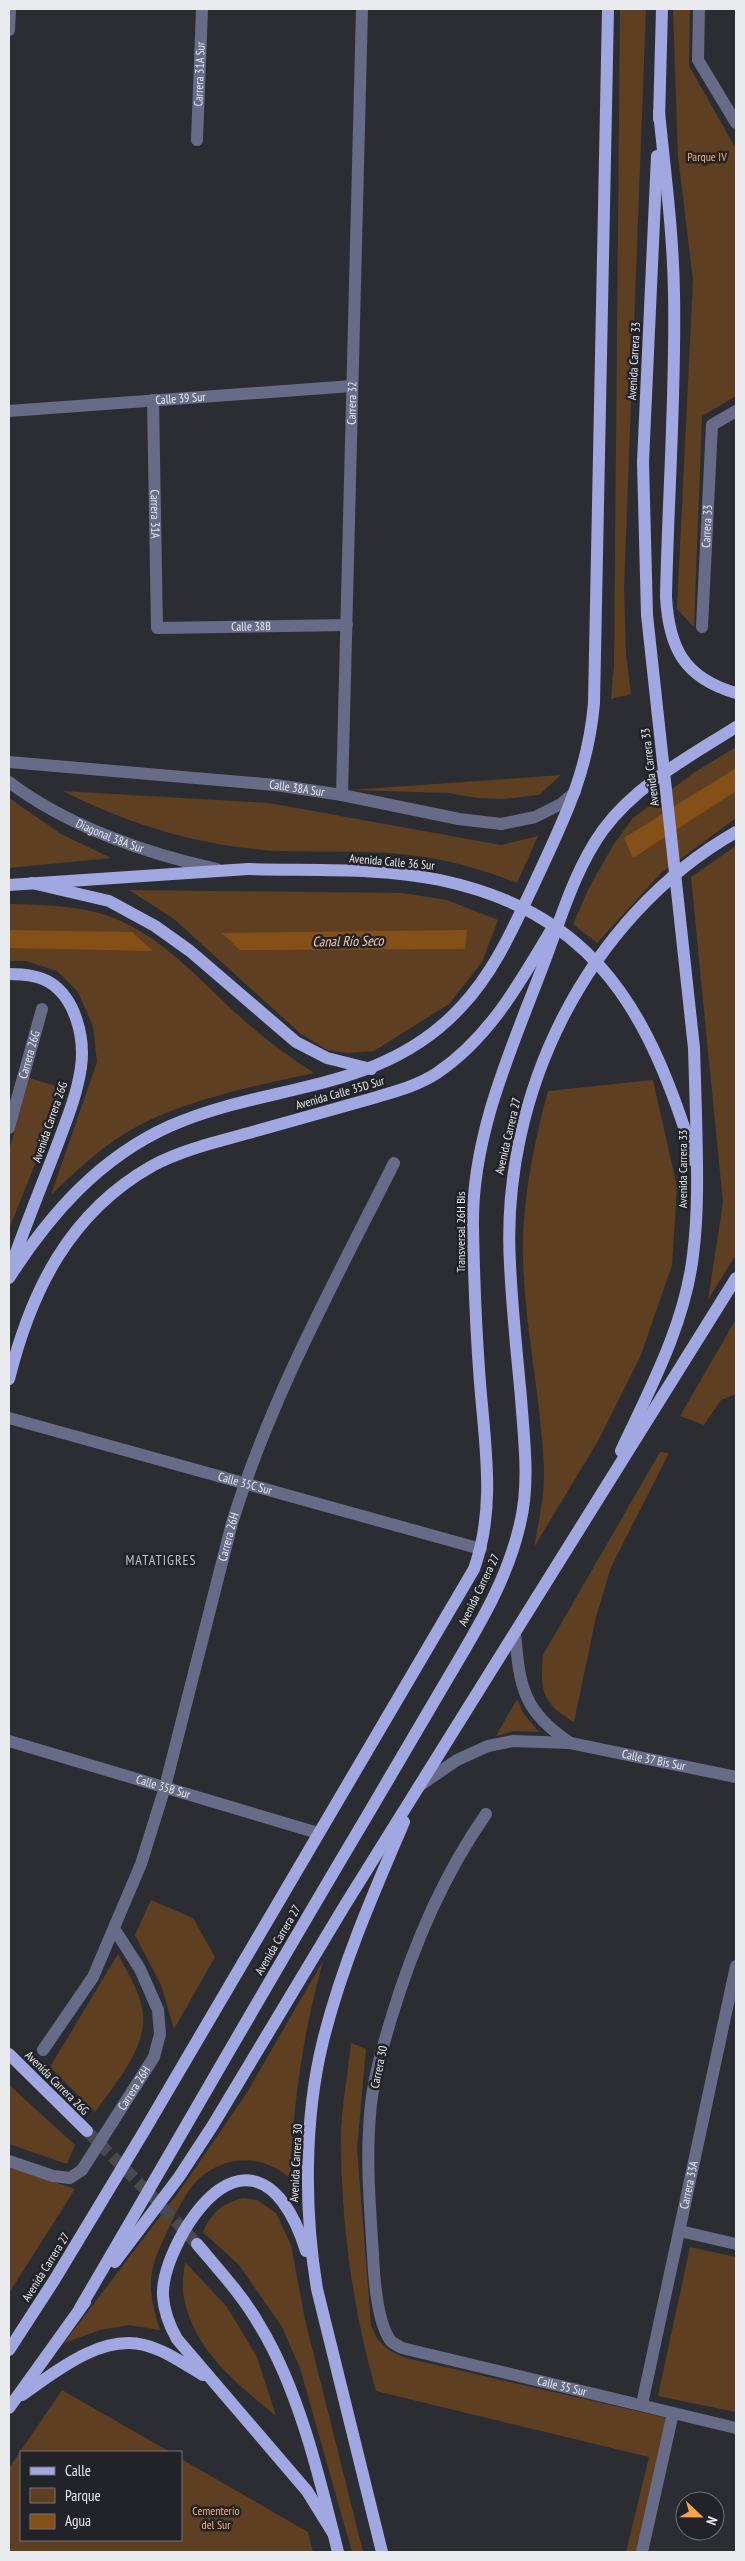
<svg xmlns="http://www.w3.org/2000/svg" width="745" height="2561" font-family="'PT Sans Narrow',sans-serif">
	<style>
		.green { fill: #5f3f21 }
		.water { fill: #845017 }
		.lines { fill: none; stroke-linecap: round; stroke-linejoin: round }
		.major-tunnel { stroke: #484a4f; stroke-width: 12; stroke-dasharray: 12 6; stroke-linecap: butt }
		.minor { stroke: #686b87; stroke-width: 12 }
		.major { stroke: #a1a7e1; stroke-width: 12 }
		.major-bridge { stroke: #a1a7e1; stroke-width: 12 }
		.labels { text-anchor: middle; stroke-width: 5; stroke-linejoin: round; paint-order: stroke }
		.street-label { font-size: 12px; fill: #eaebef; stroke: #222329 }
		.park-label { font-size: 12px; fill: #fdaf65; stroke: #222329 }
		.water-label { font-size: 14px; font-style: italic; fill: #fecea5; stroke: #222329 }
		.neighbourhood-label { font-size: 14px; letter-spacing: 1px; fill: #c1c2ca; stroke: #222329 }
	</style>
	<rect width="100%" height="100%" fill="#2c2d33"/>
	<g class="green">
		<polygon points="620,9 646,9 624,588 626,654 631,694 611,699 614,666"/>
		<polygon points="673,9 690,9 689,66 736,149 736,396 702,416 694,627 677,609 693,280 678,156"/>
		<polygon points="736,747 736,818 661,873 597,943 573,924 590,886 614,844 633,818 695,772"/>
		<polygon points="561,775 539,795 503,799 477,798 449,793 350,790"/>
		<path d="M63,791L269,803L501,845L538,836L517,883C489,872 460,863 430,858C376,848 319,854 264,850C193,844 126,823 63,791Z"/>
		<polygon points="9,798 61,834 111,858 9,868"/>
		<polygon points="736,846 736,1254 708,1300 723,1203 691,877"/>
		<polygon points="129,890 402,893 447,900 498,920 482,962 449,1004 374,1051 347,1053 327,1050 301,1034 174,919"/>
		<path d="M9,904C41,905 75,905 106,915C164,935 203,985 247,1023C268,1041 291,1058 314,1073C255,1086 192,1098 138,1126C105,1143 77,1170 51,1195L97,1062L93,1026L78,992L57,971L26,961H9Z"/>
		<polygon points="29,1078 65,1089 9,1229 9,1151"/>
		<path d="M653,1080L677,1187L672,1265L641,1355L598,1441L534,1547C539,1521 545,1494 544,1468C541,1391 521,1314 523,1237C525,1187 535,1139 548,1091Z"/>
		<polygon points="736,1319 736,1394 721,1400 704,1425 680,1416"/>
		<path d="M660,1452L669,1453L611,1567L596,1617L574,1722C542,1703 540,1691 543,1655Z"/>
		<polygon points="517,1699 524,1714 539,1732 513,1731 496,1736"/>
		<polygon points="151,1900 193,1918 215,1957 174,2029 161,1985 135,1935"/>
		<path d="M118,1954C127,1972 141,1993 143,2014C146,2050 114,2085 95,2112L50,2067Z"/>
		<path d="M323,1961C303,2033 293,2104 290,2178C265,2157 235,2154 206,2173C188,2185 177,2211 168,2230C160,2246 152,2263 151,2281C150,2298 155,2314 160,2330L129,2325L100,2330L64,2343L181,2189L246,2094Z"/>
		<path d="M351,2043L366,2049L357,2149L371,2325C377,2343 388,2352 406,2358L667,2418L637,2552H626L649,2457L376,2391C353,2311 342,2229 341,2146C340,2112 348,2076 351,2043Z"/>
		<polygon points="9,2085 75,2145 67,2164 9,2144"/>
		<polygon points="9,2167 75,2189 9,2293"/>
		<path d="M243,2198L257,2200L276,2213L291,2245L305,2320L363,2552H352L300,2368L282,2327L239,2265L203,2232C212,2212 222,2204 243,2198Z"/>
		<polygon points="690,2247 736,2257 736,2412 658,2396"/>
		<path d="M185,2262L227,2307L257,2357L276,2416C235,2382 192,2349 183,2293C182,2283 184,2272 185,2262Z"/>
		<polygon points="62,2390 170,2452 21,2452 21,2540 181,2540 181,2459 308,2532 313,2552 9,2552 9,2468"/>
	</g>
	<g class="water">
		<polygon points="736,768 736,791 633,858 624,838"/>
		<polygon points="9,930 132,932 153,951 9,948"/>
		<polygon points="467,930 465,949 240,950 222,933"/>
	</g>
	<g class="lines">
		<polyline class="major-tunnel" points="87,2131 151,2195 197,2244"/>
		<g class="minor">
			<polyline points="699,9 698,60 736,123"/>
			<polyline points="9,30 10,9"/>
			<path id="s1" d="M197,140L202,9"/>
			<path id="s2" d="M153,400L157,628L347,625"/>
			<path id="s3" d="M9,411L352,386"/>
			<path id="s4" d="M702,627L712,425L736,411"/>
			<path id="s5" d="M9,762L276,785L342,795L459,819L501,824L535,817L561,804L575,792"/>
			<path id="s6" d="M9,782C67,826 147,854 217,869"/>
			<path id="s7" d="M342,795L362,9"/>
			<path id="s8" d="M9,1128L42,1009"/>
			<path id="s9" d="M9,1418L481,1549"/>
			<path d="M515,1634C520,1689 523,1710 570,1743"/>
			<path id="s10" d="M9,1741L318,1833"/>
			<path id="s11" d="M419,1786L457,1760L488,1746L513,1741L570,1743L736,1777"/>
			<path id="s12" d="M486,1814C442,1877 413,1946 391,2019C382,2049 372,2083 370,2115C366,2161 370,2208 373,2255C374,2277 377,2321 390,2340C392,2343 398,2346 402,2348L736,2428"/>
			<path id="s13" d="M43,2050L93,1977L141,1864L165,1787L232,1523C271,1397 335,1281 394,1163"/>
			<path id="s14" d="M9,2161L53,2176L70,2178L82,2170L154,2057L160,2034L158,2010L140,1969L115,1930"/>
			<polyline points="680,2231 736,2244"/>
			<path id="s15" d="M642,2404L736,1966"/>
			<polyline points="642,2552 673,2413"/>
		</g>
		<g class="major">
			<path d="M659,112C665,172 673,232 674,293C676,394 668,496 666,597C669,648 684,678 736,693"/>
			<polyline points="659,119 662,9"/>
			<polyline points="643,462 657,156"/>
			<polyline points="32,883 109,901 155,926 190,951 296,1042 327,1058 371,1069"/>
			<polyline points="9,885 248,869"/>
			<path d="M9,974C23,974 37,975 49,982C76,998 85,1039 81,1067C77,1096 65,1124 55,1151C41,1187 26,1224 13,1261"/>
			<polyline points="685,1130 692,1160"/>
			<path d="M9,1278C50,1214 99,1158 170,1126C270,1082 381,1094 461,1007C495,971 514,926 535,882C564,819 588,773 594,703L608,9"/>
			<path d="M9,1379C31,1291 69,1213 152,1166C182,1150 216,1142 249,1133C292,1121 334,1109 377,1097C397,1091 419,1085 437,1073C489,1038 519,984 550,932"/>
			<path d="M621,1451C650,1389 685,1324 693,1255C699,1209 697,1161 696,1114"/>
			<polyline points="9,2054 87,2131"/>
			<path d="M197,2244C219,2270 243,2296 260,2326C299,2390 320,2479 338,2552"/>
			<path d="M306,2251C281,2169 231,2153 184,2231C174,2249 162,2274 163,2296C164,2312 169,2325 177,2339L307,2491L333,2533"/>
			<polyline points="115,2262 179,2177 213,2125 345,1905 736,1278"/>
			<path d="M80,2308C175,2146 268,1982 364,1821C391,1775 418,1729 445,1683C475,1632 507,1582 520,1524C530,1483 524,1440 521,1398C517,1354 512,1309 510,1264C500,1095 587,917 736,832"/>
			<path d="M9,2350L55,2279L143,2133L474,1569C496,1508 485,1446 480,1383C476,1332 474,1280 473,1228C471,1135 512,1048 544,963C561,918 575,869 603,830C637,784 689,757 736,727"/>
			<path d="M22,2395C55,2372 101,2334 144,2345C165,2350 184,2364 203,2375"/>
			<polyline points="9,2408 85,2302"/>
			<path d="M382,2552L317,2289C304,2211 304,2118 323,2041C342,1965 373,1894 404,1822"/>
		</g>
		<g class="major-bridge">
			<polyline points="643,462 647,615 694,1048 696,1114"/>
			<path d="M248,869C311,871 378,867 440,880C585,911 641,997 685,1130"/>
		</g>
	</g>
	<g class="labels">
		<g class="street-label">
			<text dy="4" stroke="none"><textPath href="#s1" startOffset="66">Carrera 31A Sur</textPath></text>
			<text transform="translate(634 361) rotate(-87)" y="4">Avenida Carrera 33</text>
			<text dy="4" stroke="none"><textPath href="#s3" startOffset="172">Calle 39 Sur</textPath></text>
			<text dy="4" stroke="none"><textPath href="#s7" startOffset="392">Carrera 32</textPath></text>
			<text dy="4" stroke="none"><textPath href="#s2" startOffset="114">Carrera 31A</textPath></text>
			<text dy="4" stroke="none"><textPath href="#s4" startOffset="101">Carrera 33</textPath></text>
			<text dy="4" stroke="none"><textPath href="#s2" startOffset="322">Calle 38B</textPath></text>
			<text transform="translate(650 767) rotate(-97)" y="4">Avenida Carrera 33</text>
			<text dy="4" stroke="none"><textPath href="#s5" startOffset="289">Calle 38A Sur</textPath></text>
			<text dy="4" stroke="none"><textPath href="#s6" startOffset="115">Diagonal 38A Sur</textPath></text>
			<text transform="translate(392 862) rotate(5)" y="4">Avenida Calle 36 Sur</text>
			<text dy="4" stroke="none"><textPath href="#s8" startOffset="76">Carrera 26G</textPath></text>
			<text transform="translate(340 1093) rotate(-16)" y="4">Avenida Calle 35D Sur</text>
			<text transform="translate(50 1122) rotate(-71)" y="4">Avenida Carrera 26G</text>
			<text transform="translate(508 1136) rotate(-77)" y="4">Avenida Carrera 27</text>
			<text transform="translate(683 1169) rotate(-90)" y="4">Avenida Carrera 33</text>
			<text transform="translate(461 1232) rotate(-90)" y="4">Transversal 26H Bis</text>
			<text dy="4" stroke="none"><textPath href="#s9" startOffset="245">Calle 35C Sur</textPath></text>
			<text dy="4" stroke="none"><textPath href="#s13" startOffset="550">Carrera 26H</textPath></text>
			<text transform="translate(479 1590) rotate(-64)" y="4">Avenida Carrera 27</text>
			<text dy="4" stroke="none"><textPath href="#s11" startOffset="248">Calle 37 Bis Sur</textPath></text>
			<text dy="4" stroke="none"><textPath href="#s10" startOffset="161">Calle 35B Sur</textPath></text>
			<text transform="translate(278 1940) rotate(-60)" y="4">Avenida Carrera 27</text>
			<text transform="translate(379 2067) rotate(-78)" y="4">Carrera 30</text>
			<text transform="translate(57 2083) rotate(45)" y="4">Avenida Carrera 26G</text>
			<text dy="4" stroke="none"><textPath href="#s14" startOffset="175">Carrera 26H</textPath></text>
			<text transform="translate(296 2163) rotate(-87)" y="4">Avenida Carrera 30</text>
			<text dy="4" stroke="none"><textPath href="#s15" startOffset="224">Carrera 33A</textPath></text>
			<text transform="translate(46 2267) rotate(-58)" y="4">Avenida Carrera 27</text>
			<text dy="4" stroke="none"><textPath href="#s12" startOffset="732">Calle 35 Sur</textPath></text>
		</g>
		<g class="park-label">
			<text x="707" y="161">Parque IV</text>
			<text x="216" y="2515">Cementerio<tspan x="216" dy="14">del Sur</tspan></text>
		</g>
		<g class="water-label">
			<text transform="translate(348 941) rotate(-1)" y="5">Canal Río Seco</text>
		</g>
		<g class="neighbourhood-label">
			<text x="161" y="1565">MATATIGRES</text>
		</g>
	</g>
	<rect width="745" height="2561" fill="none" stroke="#eaebef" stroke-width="20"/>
	<rect x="20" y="2451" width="162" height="90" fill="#222329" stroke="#727378"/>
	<rect x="30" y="2467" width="25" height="8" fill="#a1a7e1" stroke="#727378"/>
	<text x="65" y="2476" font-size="15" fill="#eaebef">Calle</text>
	<rect x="30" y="2488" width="25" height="15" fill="#5f3f21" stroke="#727378"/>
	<text x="65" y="2501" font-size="15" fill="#eaebef">Parque</text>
	<rect x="30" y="2514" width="25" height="15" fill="#845017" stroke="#727378"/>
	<text x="65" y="2526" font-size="15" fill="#eaebef">Agua</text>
	<g transform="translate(700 2516) rotate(112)"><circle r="24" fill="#222329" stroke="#727378"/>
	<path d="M0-4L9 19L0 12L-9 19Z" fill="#f7a14a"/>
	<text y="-8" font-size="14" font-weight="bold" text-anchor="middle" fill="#eaebef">N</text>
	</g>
</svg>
